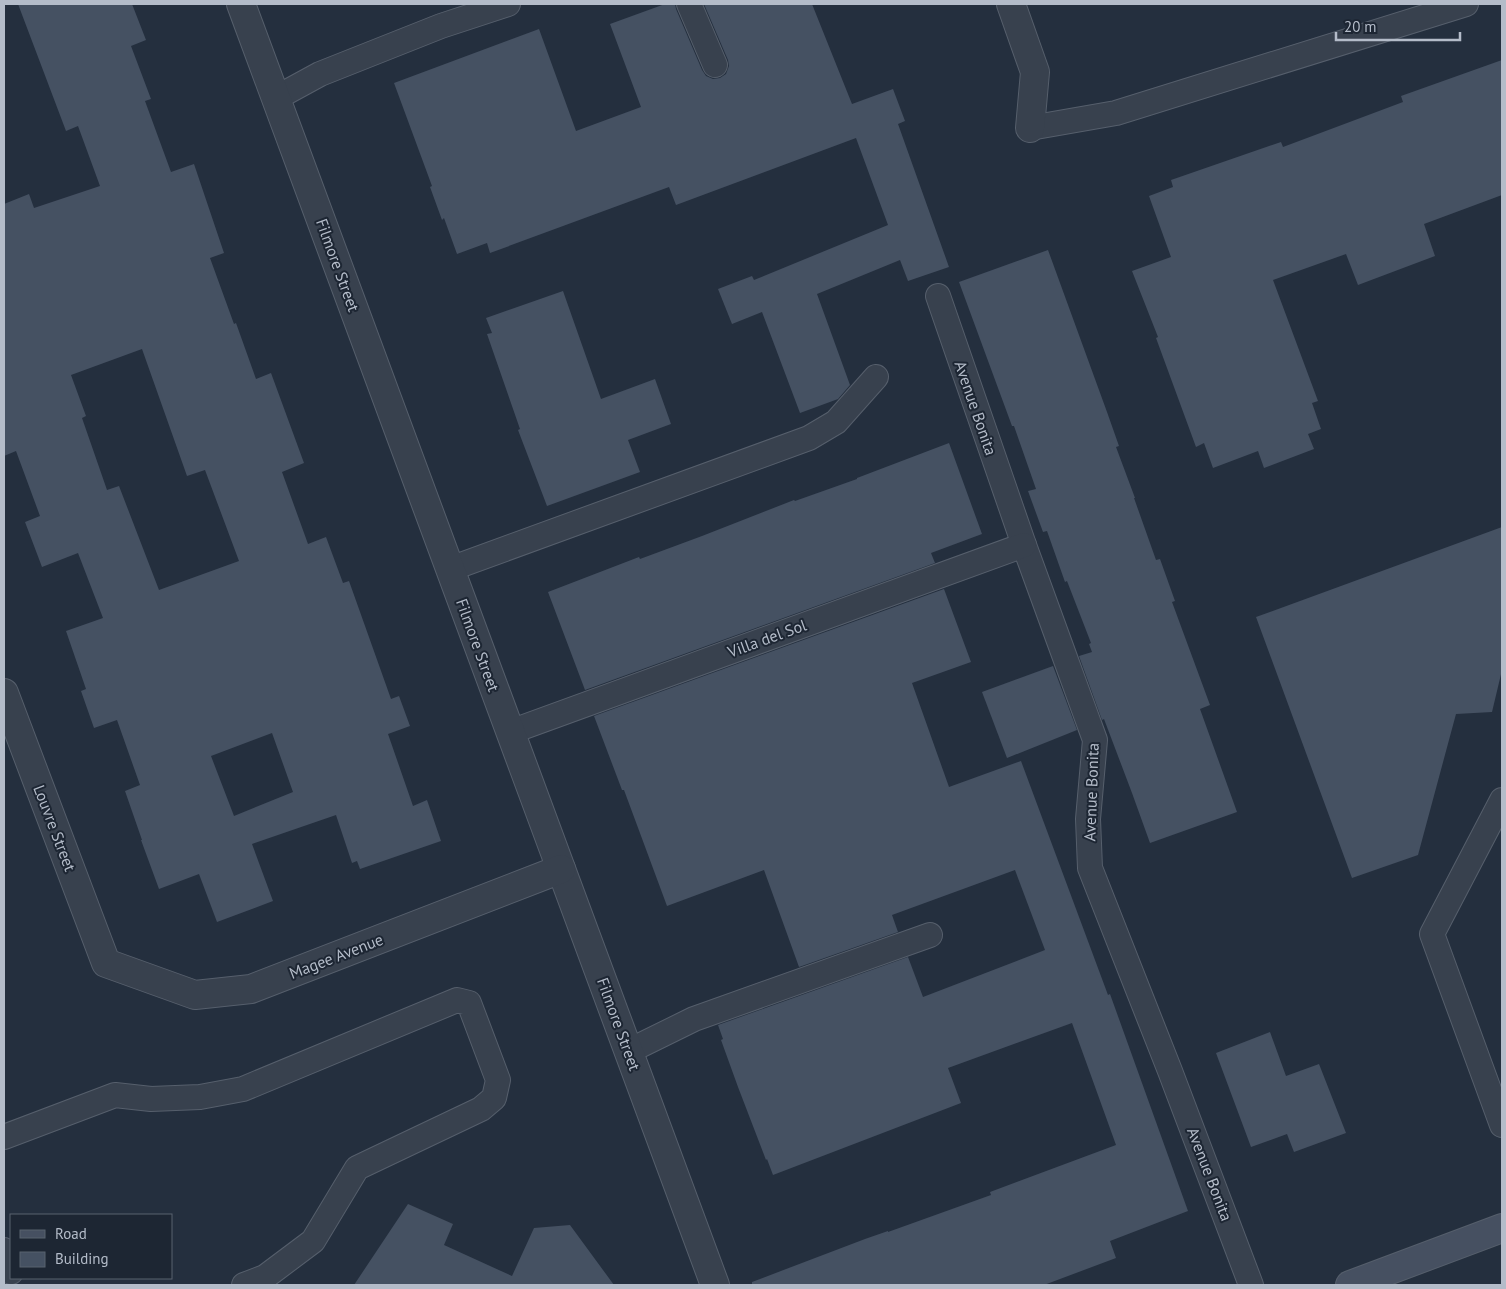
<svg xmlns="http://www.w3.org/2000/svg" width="1506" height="1289" font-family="'PT Sans',sans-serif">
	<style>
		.building { fill: #455162; fill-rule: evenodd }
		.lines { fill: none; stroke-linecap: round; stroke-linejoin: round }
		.service-casing { stroke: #565f6c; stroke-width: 26 }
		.minor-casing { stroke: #565f6c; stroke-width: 30 }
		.secondary-casing { stroke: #565f6c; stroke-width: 30 }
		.service { stroke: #38414e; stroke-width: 24 }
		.minor { stroke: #38414e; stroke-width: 28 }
		.secondary { stroke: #465061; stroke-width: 28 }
		.labels { text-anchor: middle; stroke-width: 4; stroke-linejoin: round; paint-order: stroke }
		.street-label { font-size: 16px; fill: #b4bcc9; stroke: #1d2633 }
	</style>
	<rect width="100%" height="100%" fill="#242f3e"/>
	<g class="building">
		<path d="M18,4H132L146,40L131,46L151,99L145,101L171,172L194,164L224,253L210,258L234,324L236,323L256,379L271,373L304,463L282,472L308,544L326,537L343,583L349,581L391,699L399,696L410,726L388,734L413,806L427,800L441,841L360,869L357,861L352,863L336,815L252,844L273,901L217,922L199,874L159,889L141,840H142L125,791L140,785L117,720L94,728L81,691L86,689L66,631L103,618L78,553L42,567L25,522L40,516L16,451L4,456V204L29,194L34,208L100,186L78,126L66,131ZM142,349L187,476L205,470L239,561L159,590L119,486L107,490L82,418L86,416L71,375ZM272,733L293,792L234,816L211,756Z"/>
		<polygon points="665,4 675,4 676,9 702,70 706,76 713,79 720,78 726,74 729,66 728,60 704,4 812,4 852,104 893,89 905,121 898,124 949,267 908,281 900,260 817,294 850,385 838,399 800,413 762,312 732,324 718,289 752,276 754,280 888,225 856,138 676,205 669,187 490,253 487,243 457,254 444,218 442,220 430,187 432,186 394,83 539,29 576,131 641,107 610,24"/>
		<polygon points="1502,60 1502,195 1424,224 1435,256 1358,285 1346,254 1273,280 1318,401 1312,403 1321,429 1308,434 1314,449 1264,468 1258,451 1213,468 1204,443 1196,447 1156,338 1158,337 1132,271 1171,257 1149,196 1173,187 1171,180 1281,142 1283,147 1403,102 1401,96"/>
		<polygon points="1048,250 1107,412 1119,446 1116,447 1135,498 1134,498 1156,560 1160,559 1175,601 1172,602 1210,705 1200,709 1237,812 1150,843 1132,793 1104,719 1102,720 1079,656 1092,652 1089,644 1091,643 1067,581 1065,582 1047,531 1043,532 1028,491 1036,489 1014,426 1012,426 959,282"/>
		<polygon points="563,291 601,399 655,379 671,424 628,440 640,472 547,506 518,430 520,429 487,334 492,333 486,318"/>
		<polygon points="949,443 982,534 931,553 935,563 585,690 548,592 639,557 640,559 702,536 794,500 795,501 857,479 857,478"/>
		<polygon points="1502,527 1502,670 1492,712 1456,714 1418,855 1352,878 1256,617"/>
		<polygon points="944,589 971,662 912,683 949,787 1021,761 1108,995 1110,994 1188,1211 1110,1241 1116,1258 1044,1285 752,1285 752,1282 865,1239 888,1231 888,1232 991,1195 990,1192 1116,1145 1072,1023 948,1068 961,1103 773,1175 767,1159 766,1160 738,1087 721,1040 723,1039 718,1025 908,957 923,997 1045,950 1015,870 892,915 898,932 799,967 764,870 667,906 624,790 622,790 594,716"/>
		<polygon points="1053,666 1077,730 1007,758 982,692"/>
		<polygon points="1270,1032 1286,1076 1319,1064 1346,1133 1294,1152 1287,1134 1251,1147 1216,1053"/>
		<polygon points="408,1204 453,1224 444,1245 512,1276 534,1228 570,1225 614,1285 354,1285"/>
	</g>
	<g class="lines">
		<defs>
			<g id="service">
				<polyline points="689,4 715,65"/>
				<polyline points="276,98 320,74 441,26 508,4"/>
				<polyline points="1030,128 1116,113 1466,4"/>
				<polyline points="938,296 1024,545 1095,740 1088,819 1090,868 1170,1071 1251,1285"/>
				<polyline points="450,569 809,438 836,422 876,377"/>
				<polyline points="510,732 1024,545"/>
				<polyline points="1502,800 1432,934 1502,1125"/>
				<polyline points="629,1051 694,1019 930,935"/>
				<polyline points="4,1137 115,1095 151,1099 200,1097 243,1089 457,1000 469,1003 498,1080 494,1098 481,1109 357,1168 313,1241 265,1277 244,1285"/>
				<polyline points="4,1250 11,1272"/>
			</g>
			<g id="minor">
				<polyline points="241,4 715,1285"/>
				<polyline points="1011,4 1035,72 1030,128"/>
				<polyline points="4,693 106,963 195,995 251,989 561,869"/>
			</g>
			<polyline id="secondary" points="1350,1285 1502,1228"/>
		</defs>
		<use href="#service" class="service-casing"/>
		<use href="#minor" class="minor-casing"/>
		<use href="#secondary" class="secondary-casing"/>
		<use href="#service" class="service"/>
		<use href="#minor" class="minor"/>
		<use href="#secondary" class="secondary"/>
	</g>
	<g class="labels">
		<g class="street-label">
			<text transform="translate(338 265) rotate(70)" y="6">Filmore Street</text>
			<text transform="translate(976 408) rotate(71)" y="6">Avenue Bonita</text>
			<text transform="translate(767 638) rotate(-20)" y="6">Villa del Sol</text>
			<text transform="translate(478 645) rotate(70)" y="6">Filmore Street</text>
			<text transform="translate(1091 792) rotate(-88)" y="6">Avenue Bonita</text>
			<text transform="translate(55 828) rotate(69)" y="6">Louvre Street</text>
			<text transform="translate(336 956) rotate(-21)" y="6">Magee Avenue</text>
			<text transform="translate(619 1024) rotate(70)" y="6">Filmore Street</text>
			<text transform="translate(1210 1174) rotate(69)" y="6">Avenue Bonita</text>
		</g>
	</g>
	<rect width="1506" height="1289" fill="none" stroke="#b4bcc9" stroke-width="10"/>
	<rect x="10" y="1214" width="162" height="65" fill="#1d2633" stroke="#59626f"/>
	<rect x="20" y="1230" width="25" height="8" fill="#465061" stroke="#59626f"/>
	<text x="55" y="1239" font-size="15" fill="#b4bcc9">Road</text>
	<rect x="20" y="1252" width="25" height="15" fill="#455162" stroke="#59626f"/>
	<text x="55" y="1264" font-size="15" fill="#b4bcc9">Building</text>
	<path d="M1336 32v8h124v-8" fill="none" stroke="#b4bcc9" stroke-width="2.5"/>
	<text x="1344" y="32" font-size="15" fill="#b4bcc9" stroke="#1d2633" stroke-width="4" paint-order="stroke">20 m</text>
</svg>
